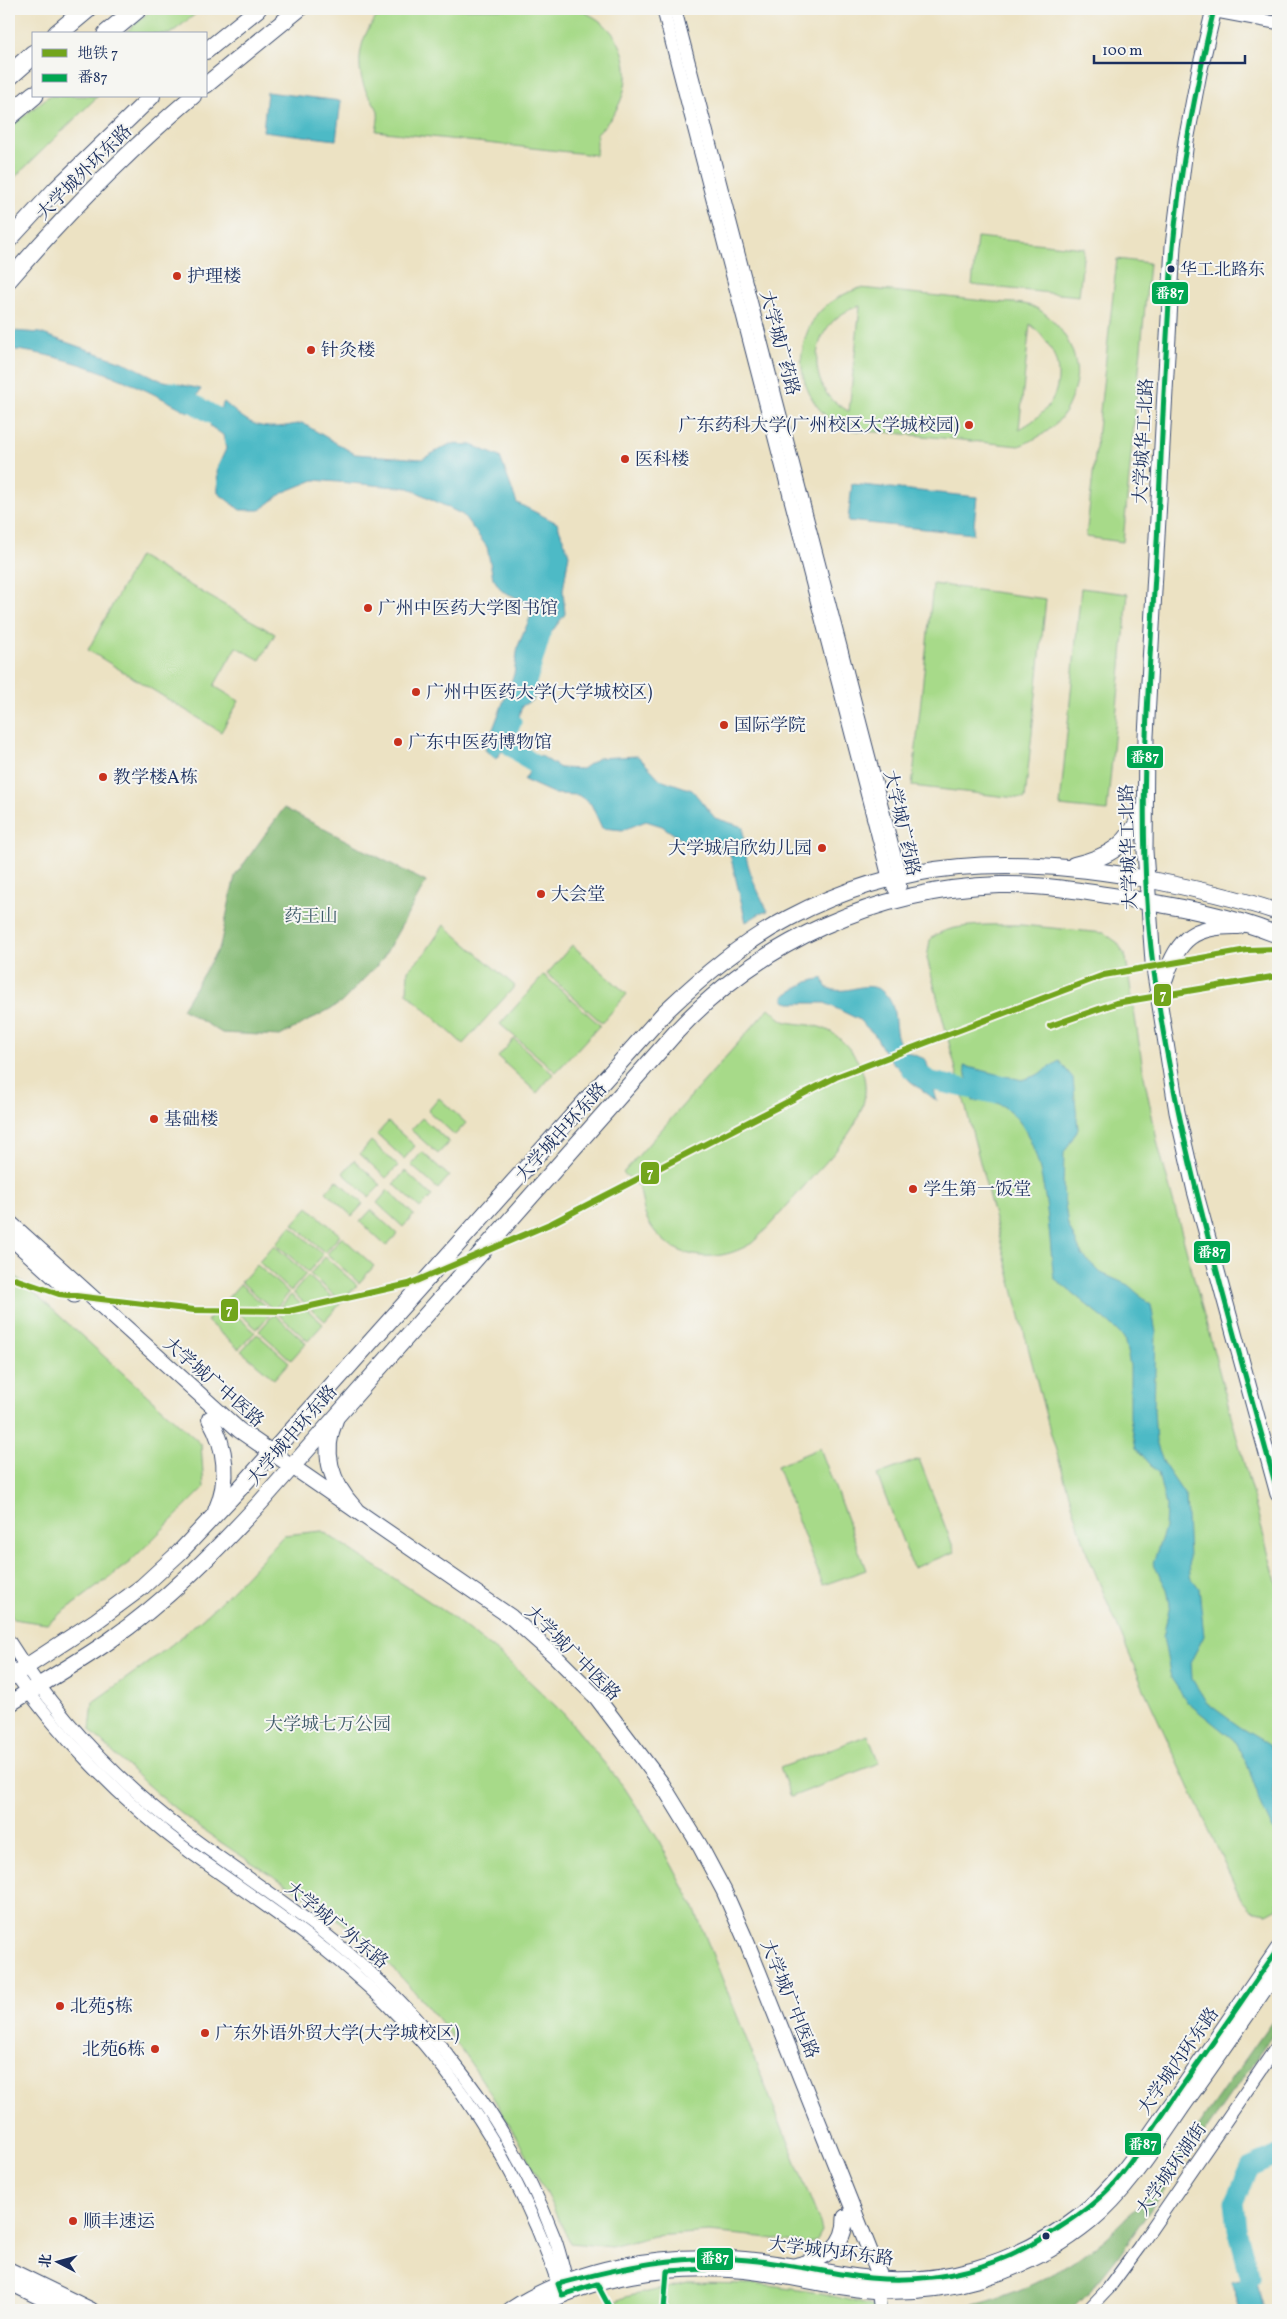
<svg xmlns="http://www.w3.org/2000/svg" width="1287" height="2319" font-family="Vollkorn,'Noto Serif SC',serif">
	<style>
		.green { fill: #a7da89; stroke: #618474; fill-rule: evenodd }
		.forest { fill: #85ba75; stroke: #50746a }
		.water { fill: #4dbac6; stroke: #347492 }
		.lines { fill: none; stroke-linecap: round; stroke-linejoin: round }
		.river { stroke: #4dbac6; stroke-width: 19 }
		.tertiary-casing { stroke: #3a4a6d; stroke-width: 14 }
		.secondary-casing { stroke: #3a4a6d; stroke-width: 17 }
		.primary-casing { stroke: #3a4a6d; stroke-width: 18 }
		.motorway-casing { stroke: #3a4a6d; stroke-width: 21 }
		.tertiary { stroke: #fff; stroke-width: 12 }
		.secondary { stroke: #fff; stroke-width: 15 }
		.primary { stroke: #fff; stroke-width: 16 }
		.motorway { stroke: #fff; stroke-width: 19 }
		.bus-1-casing { stroke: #f6f6f2; stroke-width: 9 }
		.bus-1 { stroke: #00a651; stroke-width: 5 }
		.metro-1-casing { stroke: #f6f6f2; stroke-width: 10 }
		.metro-1 { stroke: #72a51c; stroke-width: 6 }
		.bus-dot { fill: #1b2f5e; stroke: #f6f6f2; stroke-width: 2 }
		.poi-dot { fill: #c8321e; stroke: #f6f6f2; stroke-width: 2 }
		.labels { text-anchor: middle; stroke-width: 4; stroke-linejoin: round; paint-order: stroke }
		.bus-label { font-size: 17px; fill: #1b2f5e; stroke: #f6f6f2; text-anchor: start }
		.street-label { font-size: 18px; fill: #1b2f5e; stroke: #f6f6f2 }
		.poi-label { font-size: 18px; fill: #1b2f5e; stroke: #f6f6f2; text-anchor: start }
		.park-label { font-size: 18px; fill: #3e5a69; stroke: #f6f6f2 }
		.line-badge { stroke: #f6f6f2; stroke-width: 2 }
		.badge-label { font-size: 14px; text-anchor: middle; font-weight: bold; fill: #fff }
	</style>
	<rect width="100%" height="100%" fill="#f6f6f2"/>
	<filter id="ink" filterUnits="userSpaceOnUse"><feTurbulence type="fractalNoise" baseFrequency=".02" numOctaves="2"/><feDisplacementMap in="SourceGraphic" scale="10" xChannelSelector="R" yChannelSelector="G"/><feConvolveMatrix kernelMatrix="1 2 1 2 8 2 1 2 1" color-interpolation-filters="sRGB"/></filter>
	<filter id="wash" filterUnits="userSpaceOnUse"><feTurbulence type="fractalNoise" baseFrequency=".0096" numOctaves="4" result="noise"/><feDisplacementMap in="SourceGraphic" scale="20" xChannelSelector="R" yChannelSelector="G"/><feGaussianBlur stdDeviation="1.12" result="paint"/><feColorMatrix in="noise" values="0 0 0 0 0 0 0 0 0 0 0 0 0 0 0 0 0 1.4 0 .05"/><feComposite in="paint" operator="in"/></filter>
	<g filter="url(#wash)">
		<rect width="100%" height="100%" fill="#ece2c3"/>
		<g class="green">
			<polygon points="152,9 202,9 170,34 124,34"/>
			<path d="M385,9H576C635,28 642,94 597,133L596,155L376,131C377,125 379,118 378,112C377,105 369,98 366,91C353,62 361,29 385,9Z"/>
			<polygon points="49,96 98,96 9,183 9,128"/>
			<polygon points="977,237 1084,248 1079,296 972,285"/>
			<polygon points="1117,259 1149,263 1123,542 1086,537"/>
			<path d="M860,288C904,292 948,297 993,302C1005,303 1023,302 1034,307C1060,319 1083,357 1075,386C1066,420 1051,433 1019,446C977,442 936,437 894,433C879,431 859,433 845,428C814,416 796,377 803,347C810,313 829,299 860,288ZM860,306L849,411H848C842,407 834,402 829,397C804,363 819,317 860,306ZM1030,324C1070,358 1068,405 1019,429Z"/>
			<polygon points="139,556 275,634 260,660 236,647 214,686 239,701 221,732 88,650"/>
			<polygon points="933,584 1046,599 1025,799 912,786"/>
			<polygon points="1081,588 1128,594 1107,811 1060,806"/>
			<polygon points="444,925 515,986 463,1044 407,993 408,970 425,953"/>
			<path d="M1021,925L1104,933L1118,943L1126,958L1144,1076L1158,1145L1278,1589V1907L1267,1913L1251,1910L1241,1899L1142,1685L1087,1553L1048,1424L927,958L930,940C945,922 998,925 1021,925Z"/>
			<polygon points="572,945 627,994 602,1023 547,974"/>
			<polygon points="544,975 600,1025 556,1072 500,1024"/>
			<path d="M769,1008C774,1012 781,1021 787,1022C810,1026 825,1023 843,1042C896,1095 842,1144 806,1184C788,1204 772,1225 752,1243C715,1266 668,1260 647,1219C642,1210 642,1192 638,1186C634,1181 628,1177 623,1173Z"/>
			<polygon points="514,1039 553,1074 537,1093 498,1057"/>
			<polygon points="439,1098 466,1123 455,1135 428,1111"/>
			<polygon points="422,1118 449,1142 438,1154 411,1130"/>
			<polygon points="388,1122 415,1146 404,1159 377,1134"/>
			<polygon points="371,1141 398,1166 386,1178 360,1154"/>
			<polygon points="422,1152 449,1176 438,1189 411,1165"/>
			<polygon points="354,1160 381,1185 369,1197 343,1173"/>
			<polygon points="405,1171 432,1196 420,1208 394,1184"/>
			<polygon points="337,1180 363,1204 352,1216 326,1192"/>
			<polygon points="388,1190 414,1215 403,1227 377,1203"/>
			<polygon points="308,1207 340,1235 325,1253 293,1224"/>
			<polygon points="371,1210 397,1234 386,1246 360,1222"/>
			<polygon points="291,1226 323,1255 308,1272 276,1244"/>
			<polygon points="342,1237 374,1266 359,1283 327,1254"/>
			<polygon points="274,1245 306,1274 291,1291 259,1262"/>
			<polygon points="325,1257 357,1285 342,1302 310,1274"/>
			<polygon points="257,1265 289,1293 274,1310 241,1282"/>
			<polygon points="9,1270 201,1444 204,1488 130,1562 47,1624 13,1619 9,1610"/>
			<polygon points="308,1276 340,1304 325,1321 293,1293"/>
			<polygon points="240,1284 272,1312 257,1329 225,1301"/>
			<polygon points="291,1295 323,1324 308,1341 276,1312"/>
			<polygon points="222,1303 255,1332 239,1349 207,1321"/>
			<polygon points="274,1314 306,1343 291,1360 259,1331"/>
			<polygon points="257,1334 289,1362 274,1379 241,1351"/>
			<polygon points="820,1448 866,1570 823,1585 777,1466"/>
			<polygon points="919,1459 955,1552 913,1568 877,1475"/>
			<path d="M322,1531L447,1613L507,1660L564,1714L624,1787L658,1839L692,1903L820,2223L822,2231L817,2240L807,2244L761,2237L709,2232L654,2236L611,2247L570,2243C513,2122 455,2018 351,1930C310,1896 262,1871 219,1841C171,1809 130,1770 90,1730L93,1702C128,1677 165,1652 197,1623C228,1596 256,1566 284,1535Z"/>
			<polygon points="868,1735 879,1763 791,1797 780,1768"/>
			<polygon points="688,2283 754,2284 821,2293 876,2307 877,2310 598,2310 625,2297"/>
		</g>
		<g class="forest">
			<polygon points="284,808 426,882 382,960 341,1003 280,1036 222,1033 182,1009 220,946 235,876"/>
			<path d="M1278,2013V2027L1116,2259L1093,2288L1071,2310H952C1040,2292 1105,2251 1160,2180Z"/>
		</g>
		<g class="water">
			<polygon points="267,92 341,101 336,140 263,131"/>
			<path d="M12,331L40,333L128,364L160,380L201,389L188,412C132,381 73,356 9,349V335Z"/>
			<path d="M224,402C254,429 263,431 302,423L355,454L422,459L450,444L472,445L500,457L517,503L557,523L569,554L563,590L565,614L533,657L529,680L534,699L522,706L514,735L496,759L485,750L514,674L518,646L532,613L524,601L502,591L493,578L487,547L463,515L409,488L314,480L284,492L260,510H240L218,493L217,468L226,449L223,435L210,426Z"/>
			<polygon points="852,484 977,497 973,534 848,521"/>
			<path d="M540,755L560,768L582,769L598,758L638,756L660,779L692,790L715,818L743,827C743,859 753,883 768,911L759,914L746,922L730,854L716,843L684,841L662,826L646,821L623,830L602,828L591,804L578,795L555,794L524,780Z"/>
			<path d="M823,978L826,987C846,998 864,978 882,991C902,1007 889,1031 903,1048C909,1056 919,1055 926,1060L937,1101L910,1081L886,1055L875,1035L858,1019L825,1003H790L784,1001V996L807,982Z"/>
			<path d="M1059,1061L1073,1078L1078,1129L1064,1153L1063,1190L1068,1225L1082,1255L1101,1273L1128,1285L1151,1305L1156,1333L1154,1410L1156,1442L1165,1466L1186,1497L1190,1576L1199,1588L1204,1636L1191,1661L1192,1679L1207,1703L1240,1727L1269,1744L1278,1764L1273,1794L1278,1814V1840L1263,1809L1247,1764L1234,1740L1188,1703L1171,1678L1163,1637L1170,1605L1167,1589L1153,1563L1165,1528L1166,1506L1158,1473L1136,1448L1130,1418V1365L1124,1338L1109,1323L1054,1278C1047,1229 1049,1120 992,1101C986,1099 979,1101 973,1101L964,1066L1022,1080L1037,1075Z"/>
			<polygon points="1254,2276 1264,2310 1240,2310 1231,2281"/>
		</g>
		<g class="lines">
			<g class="river">
				<polyline points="172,391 237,429"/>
				<polyline points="525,689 542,632"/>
				<polyline points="512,722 504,741 544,772 554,777"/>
				<polyline points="910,1069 932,1081 993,1094"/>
				<polyline points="1250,2278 1237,2229 1234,2202 1249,2168 1278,2155"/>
			</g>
		</g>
	</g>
	<g filter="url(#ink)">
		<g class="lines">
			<defs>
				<g id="tertiary">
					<polyline points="663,9 889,879 900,899"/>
					<polyline points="675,9 898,868 900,886"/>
					<polyline points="1214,11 1278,23"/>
					<path d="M9,1641C56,1716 119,1783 190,1836C238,1872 289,1904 335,1942C431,2020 511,2123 555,2239C561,2255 564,2273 569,2289"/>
					<path d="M9,1665C56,1734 123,1802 190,1852C245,1892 303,1929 354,1974C452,2058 521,2170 561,2292"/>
					<polyline points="878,2290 880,2310"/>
					<polyline points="1088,2310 1108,2289 1139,2247 1278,2045"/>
				</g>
				<g id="secondary">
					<polyline points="1214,9 1199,73 1186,141 1173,246 1146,736 1145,851 1153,962 1177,1112 1195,1191 1278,1494"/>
					<polyline points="9,1222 239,1430 511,1617 556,1657 597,1698 662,1784 700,1846 724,1891 747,1943 881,2279 878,2290"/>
					<polyline points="9,1236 74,1295"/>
					<path d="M797,2265C824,2260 846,2246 845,2217"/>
					<polyline points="9,2270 91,2310"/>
					<polyline points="9,2282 66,2310"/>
					<path d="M510,2310C576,2267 660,2253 738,2259C778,2262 818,2271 858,2277C937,2288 1018,2264 1081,2214C1120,2183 1146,2139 1175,2099C1209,2049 1244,1999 1278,1949"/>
					<path d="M532,2310C592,2276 669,2265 737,2270C778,2273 817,2284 857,2289C940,2299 1025,2275 1090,2222C1128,2190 1155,2147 1183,2106C1215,2061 1247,2015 1278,1969"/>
				</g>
				<g id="primary">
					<polyline points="206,51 258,9"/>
					<polyline points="206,85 299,9"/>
					<polyline points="9,240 55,190 152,96"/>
					<path d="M9,280C65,215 127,152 193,96"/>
					<path d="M1074,865C1111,857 1129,844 1144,809"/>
					<path d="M1165,979C1178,937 1195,925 1239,926"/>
					<path d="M210,1419C226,1447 230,1480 216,1511"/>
					<path d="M335,1420C321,1453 331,1483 355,1509"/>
					<path d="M9,1678L96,1621L142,1587L180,1552L242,1486L666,1011C704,975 743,942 789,918C901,858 1013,856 1135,877C1184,886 1231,896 1278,912"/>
					<path d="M9,1704C42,1683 76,1664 109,1641C165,1602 214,1553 260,1503L677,1031C761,941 877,889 1000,885C1044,884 1088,892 1131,899C1181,907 1231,916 1278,935"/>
				</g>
				<g id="motorway">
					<polyline points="57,34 87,9"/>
					<polyline points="107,34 137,9"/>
					<polyline points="9,76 34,54"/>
					<polyline points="9,116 34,95"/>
				</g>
			</defs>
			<use href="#tertiary" class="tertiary-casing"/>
			<use href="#secondary" class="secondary-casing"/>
			<use href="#primary" class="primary-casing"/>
			<use href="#motorway" class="motorway-casing"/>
			<use href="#tertiary" class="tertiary"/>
			<use href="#secondary" class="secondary"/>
			<use href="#primary" class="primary"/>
			<use href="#motorway" class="motorway"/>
			<defs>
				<g id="bus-1">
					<path d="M1214,9C1196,88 1180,167 1173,247C1165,345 1162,444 1157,542C1149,682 1135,825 1153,965C1177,1146 1230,1318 1278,1494"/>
					<path d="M611,2310L597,2284L562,2295L558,2284C623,2267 680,2254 748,2260C789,2263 829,2274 870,2278C941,2284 998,2268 1057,2229C1080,2215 1103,2197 1120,2176C1142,2148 1160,2118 1180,2089C1213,2043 1245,1996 1278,1949"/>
					<polyline points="664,2310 667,2271 706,2269"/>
				</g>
			</defs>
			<use href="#bus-1" class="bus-1-casing"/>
			<use href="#bus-1" class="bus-1"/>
			<defs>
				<g id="metro-1">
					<polyline points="1050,1026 1116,1003 1278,976"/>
					<polyline points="9,1277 59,1294 194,1310 289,1311 409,1284 552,1223 836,1077 1104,975 1247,950 1278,949"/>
				</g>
			</defs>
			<use href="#metro-1" class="metro-1-casing"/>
			<use href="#metro-1" class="metro-1"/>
		</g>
	</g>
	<g class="bus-dot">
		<circle cx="1171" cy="269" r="4.5"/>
		<circle cx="1046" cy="2236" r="4.5"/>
	</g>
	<g class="poi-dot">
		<circle cx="177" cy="276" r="5"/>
		<circle cx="311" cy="350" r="5"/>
		<circle cx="969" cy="425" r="5"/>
		<circle cx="625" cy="459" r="5"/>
		<circle cx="368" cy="608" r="5"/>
		<circle cx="416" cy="692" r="5"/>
		<circle cx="724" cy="725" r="5"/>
		<circle cx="398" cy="742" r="5"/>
		<circle cx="103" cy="777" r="5"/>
		<circle cx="822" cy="848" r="5"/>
		<circle cx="541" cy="894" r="5"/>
		<circle cx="154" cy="1119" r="5"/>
		<circle cx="913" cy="1189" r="5"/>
		<circle cx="60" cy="2006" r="5"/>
		<circle cx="205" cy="2033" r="5"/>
		<circle cx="155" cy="2049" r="5"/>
		<circle cx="73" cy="2221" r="5"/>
	</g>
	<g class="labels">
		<g class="bus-label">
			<text x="1180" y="275">华工北路东</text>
		</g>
		<g class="street-label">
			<text transform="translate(84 172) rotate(-45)" y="6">大学城外环东路</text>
			<text transform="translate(780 343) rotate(75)" y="6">大学城广药路</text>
			<text transform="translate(1143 441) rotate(-87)" y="6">大学城华工北路</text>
			<text transform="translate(902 823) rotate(77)" y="6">大学城广药路</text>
			<text transform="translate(1128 847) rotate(-92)" y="6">大学城华工北路</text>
			<text transform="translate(561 1132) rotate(-48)" y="6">大学城中环东路</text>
			<text transform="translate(214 1382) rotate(41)" y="6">大学城广中医路</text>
			<text transform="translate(292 1435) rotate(-49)" y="6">大学城中环东路</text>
			<text transform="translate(573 1653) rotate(45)" y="6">大学城广中医路</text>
			<text transform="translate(337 1925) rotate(39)" y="6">大学城广外东路</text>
			<text transform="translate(790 1999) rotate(68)" y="6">大学城广中医路</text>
			<text transform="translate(1178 2061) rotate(-55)" y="6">大学城内环东路</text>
			<text transform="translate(1171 2169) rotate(-55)" y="6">大学城环湖街</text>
			<text transform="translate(831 2251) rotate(7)" y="6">大学城内环东路</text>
		</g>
		<g class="poi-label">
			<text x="187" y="282">护理楼</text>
			<text x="321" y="356">针灸楼</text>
			<text x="959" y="431" text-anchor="end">广东药科大学(广州校区大学城校园)</text>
			<text x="635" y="465">医科楼</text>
			<text x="378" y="614">广州中医药大学图书馆</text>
			<text x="426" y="698">广州中医药大学(大学城校区)</text>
			<text x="734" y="731">国际学院</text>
			<text x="408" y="748">广东中医药博物馆</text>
			<text x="113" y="783">教学楼A栋</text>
			<text x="812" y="854" text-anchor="end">大学城启欣幼儿园</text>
			<text x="551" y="900">大会堂</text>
			<text x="164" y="1125">基础楼</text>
			<text x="923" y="1195">学生第一饭堂</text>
			<text x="70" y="2012">北苑5栋</text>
			<text x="215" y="2039">广东外语外贸大学(大学城校区)</text>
			<text x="145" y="2055" text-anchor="end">北苑6栋</text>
			<text x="83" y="2227">顺丰速运</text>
		</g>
		<g class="park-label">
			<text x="311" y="922">药王山</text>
			<text x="328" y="1730">大学城七万公园</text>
		</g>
	</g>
	<g class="line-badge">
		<rect x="1151" y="281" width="38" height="24" rx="5" fill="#00a651"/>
		<rect x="1126" y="745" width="38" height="24" rx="5" fill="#00a651"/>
		<rect x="1153" y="983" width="19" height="24" rx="5" fill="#72a51c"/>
		<rect x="640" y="1161" width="20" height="24" rx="5" fill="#72a51c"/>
		<rect x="1193" y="1240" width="38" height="24" rx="5" fill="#00a651"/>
		<rect x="220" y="1298" width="19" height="24" rx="5" fill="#72a51c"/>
		<rect x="1124" y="2132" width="38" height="24" rx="5" fill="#00a651"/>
		<rect x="696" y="2247" width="38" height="24" rx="5" fill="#00a651"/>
	</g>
	<g class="badge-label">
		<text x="1170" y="298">番87</text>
		<text x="1145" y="762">番87</text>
		<text x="1163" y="1000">7</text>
		<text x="650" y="1178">7</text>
		<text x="1212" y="1257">番87</text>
		<text x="229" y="1315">7</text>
		<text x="1143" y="2149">番87</text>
		<text x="715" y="2263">番87</text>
	</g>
	<rect width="1287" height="2319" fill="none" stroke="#f6f6f2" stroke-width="30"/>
	<rect x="32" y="32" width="175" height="65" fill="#f6f6f2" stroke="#9ea6b7"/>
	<rect x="42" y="49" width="25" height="8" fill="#72a51c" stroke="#9ea6b7"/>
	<text x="78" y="58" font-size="15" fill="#1b2f5e">地铁 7</text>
	<rect x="42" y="74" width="25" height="8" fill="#00a651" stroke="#9ea6b7"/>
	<text x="78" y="82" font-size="15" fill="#1b2f5e">番87</text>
	<g transform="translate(58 2262) rotate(276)" stroke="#f6f6f2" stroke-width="4" paint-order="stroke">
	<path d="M0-4L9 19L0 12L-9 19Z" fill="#1b2f5e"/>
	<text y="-8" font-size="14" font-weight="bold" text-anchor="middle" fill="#1b2f5e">北</text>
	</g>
	<path d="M1094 55v8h151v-8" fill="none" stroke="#1b2f5e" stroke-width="2.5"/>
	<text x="1102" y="55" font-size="15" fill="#1b2f5e" stroke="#f6f6f2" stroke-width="4" paint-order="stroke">100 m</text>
</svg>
